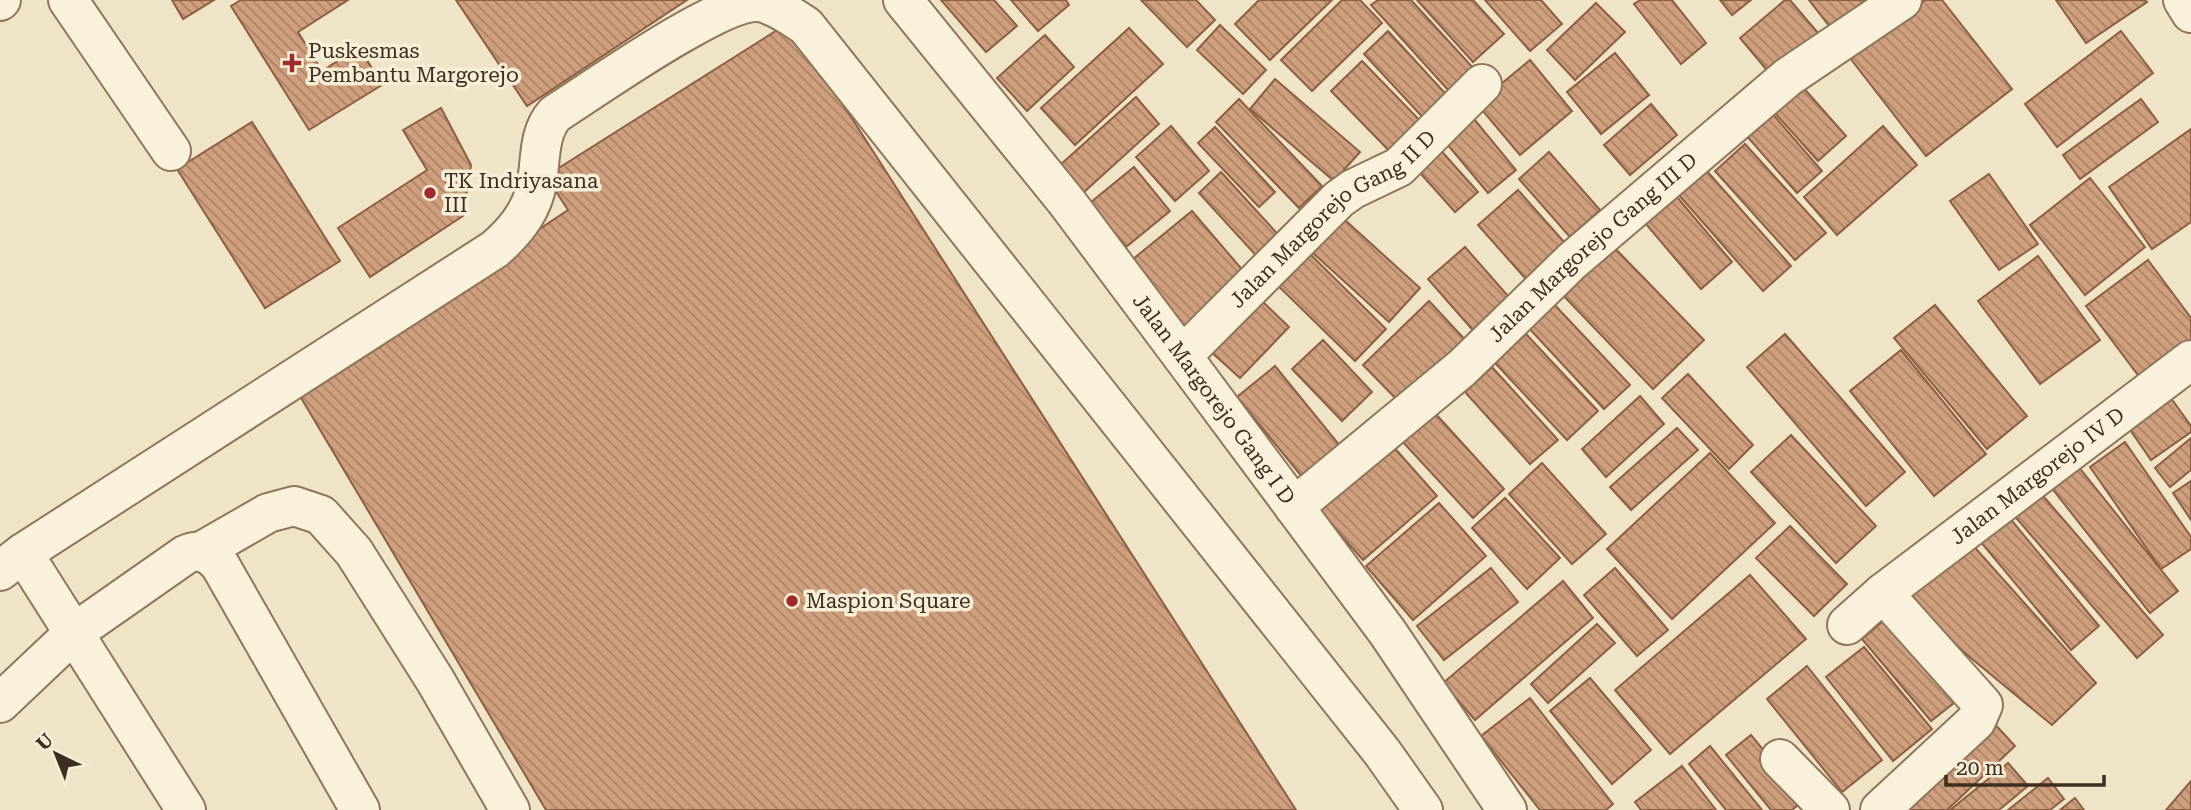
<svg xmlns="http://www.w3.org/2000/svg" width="2191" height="810" font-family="'Roboto Serif',serif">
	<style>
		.building { fill: url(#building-back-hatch); stroke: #8d5f41; stroke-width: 2 }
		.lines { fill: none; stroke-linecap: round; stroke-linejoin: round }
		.minor-casing { stroke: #8d765c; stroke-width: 42 }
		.minor { stroke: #faf1dc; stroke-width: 38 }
		.poi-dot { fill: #9e2a2b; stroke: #f7eed8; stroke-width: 2.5 }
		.labels { text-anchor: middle; stroke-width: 7; stroke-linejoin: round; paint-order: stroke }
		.poi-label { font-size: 21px; fill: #3d2e20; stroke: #f7eed8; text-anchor: start }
		.street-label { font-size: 21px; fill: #3d2e20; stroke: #f7eed8 }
	</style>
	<defs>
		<pattern id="building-back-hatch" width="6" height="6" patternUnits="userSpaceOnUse" patternTransform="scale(1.75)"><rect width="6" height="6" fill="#cf9f7d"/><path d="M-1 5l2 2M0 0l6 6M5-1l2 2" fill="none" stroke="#a98266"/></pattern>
	</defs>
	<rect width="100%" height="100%" fill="#f0e4c8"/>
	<g class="building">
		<polygon points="172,0 214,0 183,19"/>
		<polygon points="241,0 348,0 298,32 322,71 359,47 382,85 309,130 231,6"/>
		<polygon points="456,0 687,0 527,106"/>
		<polygon points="941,0 994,0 1017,26 986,52"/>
		<polygon points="1011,0 1066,0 1069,5 1038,31"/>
		<polygon points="1141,0 1196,0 1215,20 1187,47"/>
		<polygon points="1259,0 1332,0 1270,60 1235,24"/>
		<polygon points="1342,0 1360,0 1382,23 1312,91 1281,60"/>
		<polygon points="1378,0 1411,0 1474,69 1449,91 1371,5"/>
		<polygon points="1417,0 1473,0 1504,34 1473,62"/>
		<polygon points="1485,0 1541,0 1562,24 1530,51"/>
		<polygon points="1640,0 1672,0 1706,43 1681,64 1634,4"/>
		<polygon points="1720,0 1751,0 1732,15"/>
		<polygon points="1785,0 1790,0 1824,40 1776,81 1740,38"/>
		<polygon points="1809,0 1886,0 1837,36"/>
		<polygon points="1925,0 1942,0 2012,89 1926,156 1850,58"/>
		<polygon points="2056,0 2145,0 2147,2 2086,43"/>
		<polygon points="1596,3 1625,32 1575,80 1547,50"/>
		<polygon points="790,22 1296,810 546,810 297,391 568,210 546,176"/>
		<polygon points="1220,25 1266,70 1243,94 1197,50"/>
		<polygon points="1129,28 1163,64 1075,145 1041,108"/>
		<polygon points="1388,31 1453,102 1429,124 1364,54"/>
		<polygon points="2121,31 2153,73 2057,147 2025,104"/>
		<polygon points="1045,35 1074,67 1027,111 997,78"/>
		<polygon points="1615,53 1649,95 1601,134 1567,92"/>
		<polygon points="1530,60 1572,111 1520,155 1477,104"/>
		<polygon points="1362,61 1432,133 1401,163 1331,91"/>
		<polygon points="1793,76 1846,136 1818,161 1765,102"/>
		<polygon points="1275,79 1360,152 1334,181 1250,109"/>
		<polygon points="1136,97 1159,124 1084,192 1060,165"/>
		<polygon points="1239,99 1322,186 1299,208 1216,122"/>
		<polygon points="2141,99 2158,122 2080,179 2063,155"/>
		<polygon points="1763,103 1822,171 1797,193 1738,126"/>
		<polygon points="1651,104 1677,135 1630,175 1604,145"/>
		<polygon points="441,108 471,165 463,216 370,277 338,228 427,170 403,130"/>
		<polygon points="1465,108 1516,170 1488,193 1437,132"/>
		<polygon points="252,122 340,261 265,308 177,169"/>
		<polygon points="1171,126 1209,171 1175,201 1136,157"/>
		<polygon points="1883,126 1917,165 1837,235 1804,197"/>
		<polygon points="1215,127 1275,192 1259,207 1198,143"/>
		<polygon points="2191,129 2191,222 2152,249 2109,187"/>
		<polygon points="1745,144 1826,233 1795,260 1715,171"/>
		<polygon points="1436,145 1478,192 1455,212 1413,165"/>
		<polygon points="1549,152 1600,210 1570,237 1519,179"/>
		<polygon points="1698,161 1791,266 1763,291 1671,186"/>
		<polygon points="1134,167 1170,211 1126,247 1090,203"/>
		<polygon points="1221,172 1284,241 1262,262 1199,193"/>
		<polygon points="1989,174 2038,244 1999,270 1950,201"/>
		<polygon points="2090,178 2145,247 2085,295 2030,225"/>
		<polygon points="1666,184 1732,262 1701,289 1635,211"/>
		<polygon points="1518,190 1572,251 1532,286 1478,225"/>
		<polygon points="1334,210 1420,288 1389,322 1303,244"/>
		<polygon points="1192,211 1251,280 1186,334 1127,264"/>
		<polygon points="1607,240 1704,340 1653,389 1557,289"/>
		<polygon points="1301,245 1386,329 1355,361 1269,277"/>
		<polygon points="1465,247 1515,304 1478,336 1428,279"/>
		<polygon points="2038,256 2100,340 2040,384 1978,301"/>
		<polygon points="2148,260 2191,318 2191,348 2144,383 2086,306"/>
		<polygon points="1259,298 1289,327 1240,378 1210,351"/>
		<polygon points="1429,301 1471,346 1406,409 1363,365"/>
		<polygon points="1551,301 1630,385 1604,409 1526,325"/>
		<polygon points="1935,305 2027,416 1987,449 1894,338"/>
		<polygon points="1526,334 1598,411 1567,440 1495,363"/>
		<polygon points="1785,334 1905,472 1866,506 1747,367"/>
		<polygon points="1323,340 1372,392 1342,421 1292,369"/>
		<polygon points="1901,350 1986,454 1934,496 1850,391"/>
		<polygon points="1275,366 1341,447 1303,478 1237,397"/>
		<polygon points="1492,367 1558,440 1530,464 1465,392"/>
		<polygon points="1688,374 1753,445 1729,469 1662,398"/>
		<polygon points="2168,394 2191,426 2191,432 2151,460 2126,424"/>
		<polygon points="1640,396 1664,424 1606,477 1582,449"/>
		<polygon points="1434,412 1504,489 1473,518 1402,441"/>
		<polygon points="1677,428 1698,450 1631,510 1610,487"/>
		<polygon points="1791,435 1876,526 1836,563 1751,472"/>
		<polygon points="1384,436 1437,496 1363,560 1310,500"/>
		<polygon points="2191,438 2191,470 2170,487 2155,468"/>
		<polygon points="2125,442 2191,537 2191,549 2161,569 2090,467"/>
		<polygon points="1710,453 1775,523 1672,619 1607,549"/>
		<polygon points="2074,461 2178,591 2150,613 2047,482"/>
		<polygon points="1542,463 1606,534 1572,564 1509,494"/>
		<polygon points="2191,481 2191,520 2173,493"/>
		<polygon points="2038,490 2163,635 2137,658 2011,512"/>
		<polygon points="1505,498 1560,558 1527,589 1472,528"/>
		<polygon points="1439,503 1486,556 1413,620 1366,566"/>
		<polygon points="2003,510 2099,626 2071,650 1974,534"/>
		<polygon points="1790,526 1847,584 1814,616 1756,558"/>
		<polygon points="1969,541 2096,683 2052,725 1897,597"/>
		<polygon points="1491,568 1518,602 1444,660 1417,626"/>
		<polygon points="1615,568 1668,630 1637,656 1584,595"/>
		<polygon points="1750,575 1806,639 1670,754 1615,690"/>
		<polygon points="1563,581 1593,618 1475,720 1443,683"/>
		<polygon points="1895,611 1964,695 1931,721 1862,639"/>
		<polygon points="1597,624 1615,643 1548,703 1531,684"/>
		<polygon points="1864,647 1932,729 1893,761 1826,677"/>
		<polygon points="1807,666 1882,760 1842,792 1767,699"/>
		<polygon points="1590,678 1651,750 1612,784 1550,711"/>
		<polygon points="1530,698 1613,804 1606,810 1540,810 1481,736"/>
		<polygon points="1990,719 2015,746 1947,810 1893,810"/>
		<polygon points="1751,735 1804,800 1792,810 1771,810 1726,755"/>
		<polygon points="1710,746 1762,810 1726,810 1689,764"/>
		<polygon points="2008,763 2028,786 1999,810 1950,810"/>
		<polygon points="1682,766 1716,810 1641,810 1635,802"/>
		<polygon points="2048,778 2064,799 2050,810 2008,810"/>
		<polygon points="2191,781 2191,810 2166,810"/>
		<polygon points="2075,798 2084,810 2060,810"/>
	</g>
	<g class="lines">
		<defs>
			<g id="minor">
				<polyline points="68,0 171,151"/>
				<path id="s1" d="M903,0L1066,201L1182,356L1388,633L1507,810"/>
				<polyline points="2183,0 2191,13"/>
				<polyline points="0,1 1,0"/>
				<path id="s2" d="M1182,356L1339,199L1353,189L1399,167L1482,84"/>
				<path id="s3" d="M1294,507L1462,368L1572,261L1788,77L1902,0"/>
				<polyline points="202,551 268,513 294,506 321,515 354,552 435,680 510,810"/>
				<polyline points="23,553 186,810"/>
				<path d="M0,571L23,553L495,249C513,233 528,216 535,192C542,166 536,135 555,114C593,90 719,0 758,2C775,4 792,17 806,26L1382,752L1423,810"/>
				<path id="s4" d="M1847,625L1883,593L2191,360"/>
				<path d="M0,703L75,632L185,555C200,548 209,553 220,565L360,810"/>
				<polyline points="1780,759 1830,810"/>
				<polyline points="1880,810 1976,721 1983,705 1883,593"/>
			</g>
		</defs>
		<use href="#minor" class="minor-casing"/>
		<use href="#minor" class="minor"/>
	</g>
	<g class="poi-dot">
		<path d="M288.5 52.5h7v7h7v7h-7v7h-7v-7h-7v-7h7z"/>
		<circle cx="430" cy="193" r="7"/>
		<circle cx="792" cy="601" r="7"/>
	</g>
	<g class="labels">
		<g class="poi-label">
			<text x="308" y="58">Puskesmas<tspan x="308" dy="24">Pembantu Margorejo</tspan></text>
			<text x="444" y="188">TK Indriyasana<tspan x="444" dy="24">III</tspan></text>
			<text x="806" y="608">Maspion Square</text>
		</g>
		<g class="street-label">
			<text dy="7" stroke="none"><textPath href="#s2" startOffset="205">Jalan Margorejo Gang II D</textPath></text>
			<text dy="7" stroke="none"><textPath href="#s3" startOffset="396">Jalan Margorejo Gang III D</textPath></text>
			<text dy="7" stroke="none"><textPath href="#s1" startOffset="506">Jalan Margorejo Gang I D</textPath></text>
			<text dy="7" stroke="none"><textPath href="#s4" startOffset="242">Jalan Margorejo IV D</textPath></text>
		</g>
	</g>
	<g transform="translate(56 754) rotate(317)" stroke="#f7eed8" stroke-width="5" paint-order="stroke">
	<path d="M0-5L12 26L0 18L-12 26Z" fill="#3d2e20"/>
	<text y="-10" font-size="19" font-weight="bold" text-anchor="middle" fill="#3d2e20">U</text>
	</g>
	<path d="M1946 775v10h158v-10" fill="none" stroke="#3d2e20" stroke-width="3.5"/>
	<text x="1956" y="775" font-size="21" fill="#3d2e20" stroke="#f7eed8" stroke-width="5" paint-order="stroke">20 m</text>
</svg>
